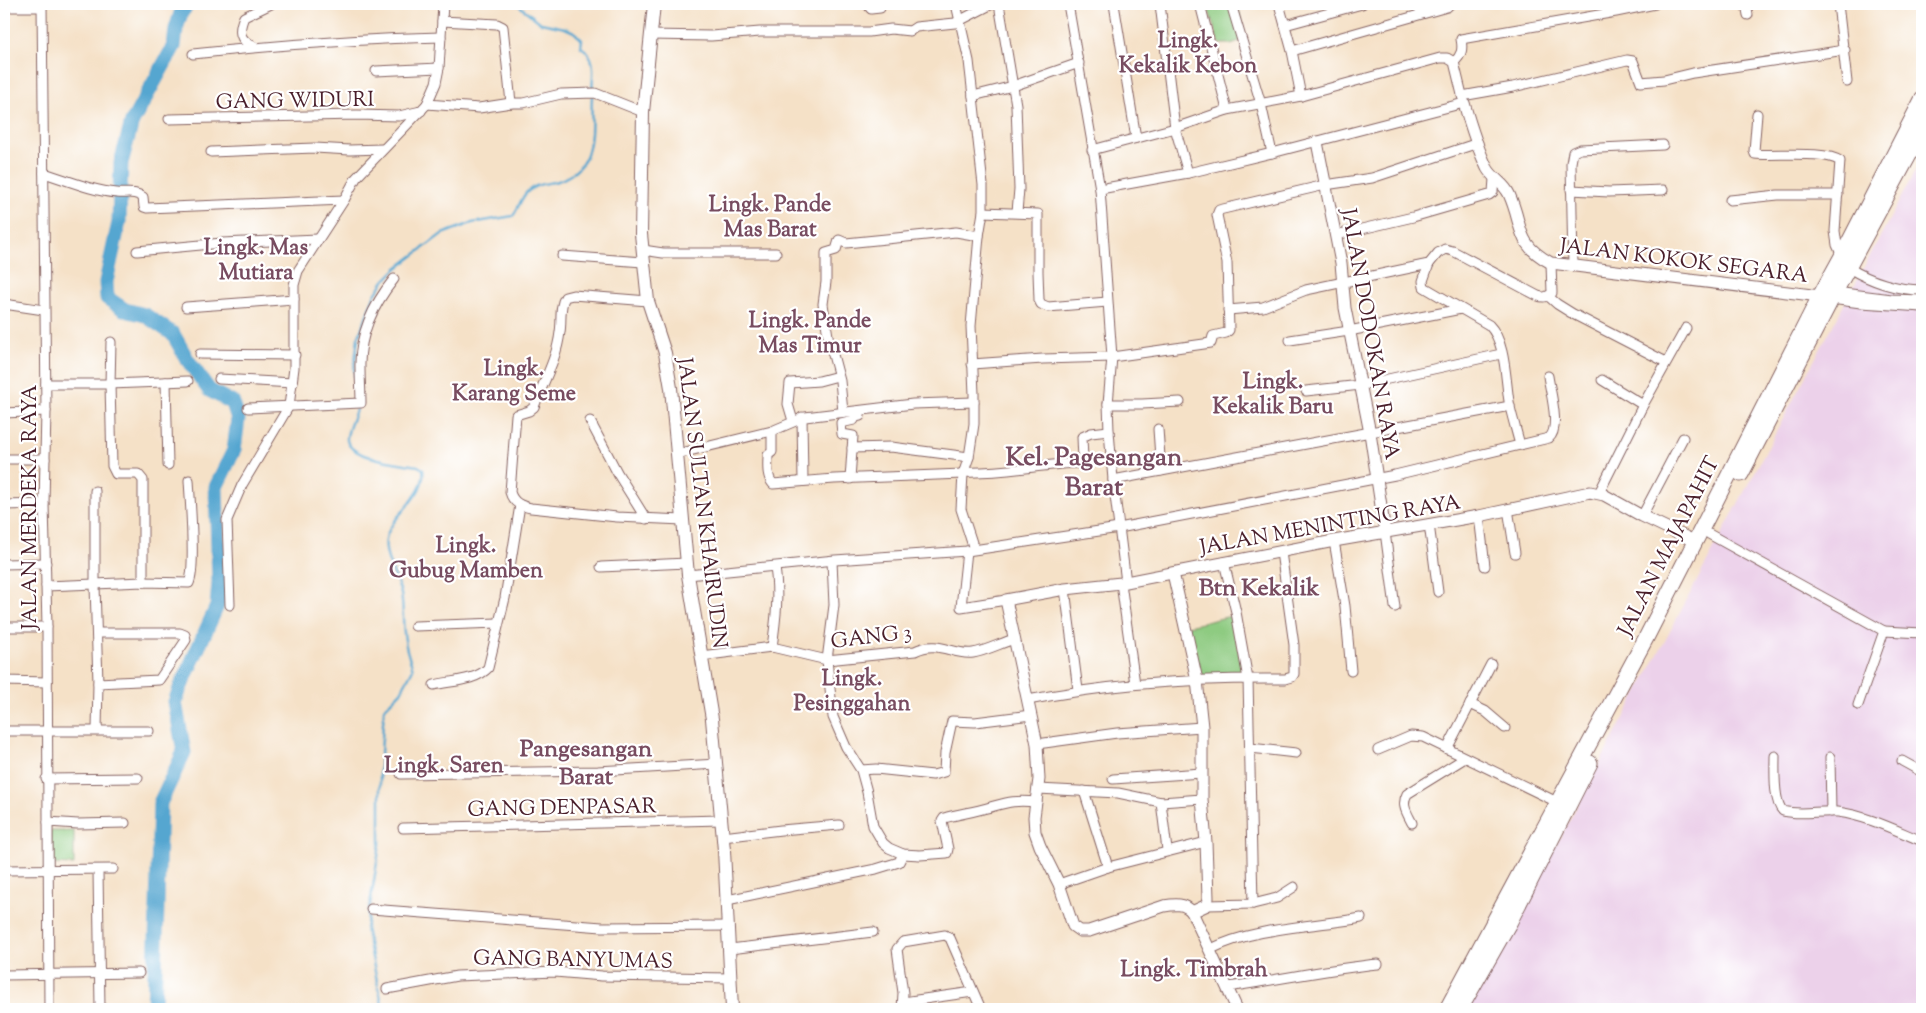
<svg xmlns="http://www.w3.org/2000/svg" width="1926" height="1013" font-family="'Sorts Mill Goudy',serif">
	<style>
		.built { fill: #ecd1ea }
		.green { fill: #8ecb81; stroke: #6c7556 }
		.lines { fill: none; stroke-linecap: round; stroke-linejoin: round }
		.stream { stroke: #55a6d0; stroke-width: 2.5 }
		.river { stroke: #55a6d0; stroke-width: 15 }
		.minor-casing { stroke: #866362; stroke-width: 11 }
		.tertiary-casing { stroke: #866362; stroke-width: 13 }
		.secondary-casing { stroke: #866362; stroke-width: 14 }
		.primary-casing { stroke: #866362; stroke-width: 17 }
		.minor { stroke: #fff; stroke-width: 9 }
		.tertiary { stroke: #fff; stroke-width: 11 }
		.secondary { stroke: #fff; stroke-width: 12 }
		.primary { stroke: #fff; stroke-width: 15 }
		.labels { text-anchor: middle; stroke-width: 4.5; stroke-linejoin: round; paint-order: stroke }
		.street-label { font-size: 21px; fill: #4a1f2b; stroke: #fff }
		.neighbourhood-label { font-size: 22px; font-weight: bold; fill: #784c60; stroke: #fff }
		.quarter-label { font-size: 24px; font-weight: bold; fill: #784c60; stroke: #fff }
		.district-label { font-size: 26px; font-weight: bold; fill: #784c60; stroke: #fff }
	</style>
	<rect width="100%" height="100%" fill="#fff"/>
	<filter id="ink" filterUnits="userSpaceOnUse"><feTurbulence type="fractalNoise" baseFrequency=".02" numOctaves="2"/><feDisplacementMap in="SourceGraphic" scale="10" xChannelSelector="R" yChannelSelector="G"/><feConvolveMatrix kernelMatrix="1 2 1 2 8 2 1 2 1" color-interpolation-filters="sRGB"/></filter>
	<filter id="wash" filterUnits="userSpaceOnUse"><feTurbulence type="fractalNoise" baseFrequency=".0096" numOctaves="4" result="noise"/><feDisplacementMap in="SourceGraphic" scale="20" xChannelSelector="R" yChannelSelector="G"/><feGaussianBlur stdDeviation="1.12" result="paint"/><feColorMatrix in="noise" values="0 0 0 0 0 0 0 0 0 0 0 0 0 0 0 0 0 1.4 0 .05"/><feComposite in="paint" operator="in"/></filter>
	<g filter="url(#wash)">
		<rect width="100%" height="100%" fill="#f5e1c7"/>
		<polygon class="built" points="1922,158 1922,1006 1901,1009 1469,1009"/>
		<g class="green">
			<polygon points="1207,4 1238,4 1245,39 1231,44 1220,44 1218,41"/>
			<polygon points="1231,616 1245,675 1200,678 1188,626"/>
			<polygon points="50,831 74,831 74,865 50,864"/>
		</g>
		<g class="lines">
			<g class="stream">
				<path d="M517,4L541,23L565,28L574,32L582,40L581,47C597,56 593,75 592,90"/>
				<path d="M357,396L354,369L358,338L374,296L384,281L397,268L442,234L472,223L513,216C518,209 521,198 527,192C536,183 547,184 558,181C598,167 590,131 592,96"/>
				<path d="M357,406C355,416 346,431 347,440C350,459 402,463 418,466L423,469C427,497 391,514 386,539C383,559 397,575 401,594C404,609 402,625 405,640C406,650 410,660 413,669L401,692L384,709L380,768V844L366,929L383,1009"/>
			</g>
			<polyline class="river" points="154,1009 160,803 184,752 175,702 181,686 217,606 219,582 216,487 234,450 238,419 233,403 209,390 187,359 173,334 145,315 125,310 107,298 106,282 119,222 121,163 132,122 174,46 176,29 181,13 188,4"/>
		</g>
	</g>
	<g filter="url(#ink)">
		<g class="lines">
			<defs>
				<g id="minor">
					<polyline points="42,4 46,411 44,504 47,627 49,1009"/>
					<polyline points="867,4 871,9 880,8 880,4"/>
					<polyline points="956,4 969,61 983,185 983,212 979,236 971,326 974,394 974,424 969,457 963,474 961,509 974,549"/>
					<polyline points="999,4 1016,105 1019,189 1017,212"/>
					<polyline points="1068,4 1100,189 1112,357 1108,404 1109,431 1113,480 1126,582"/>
					<polyline points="1114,4 1136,138"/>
					<polyline points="1160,4 1175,128 1188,173"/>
					<polyline points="1200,4 1227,110"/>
					<polyline points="1231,4 1261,104 1272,153"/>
					<polyline points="1279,4 1292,51 1301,96"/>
					<polyline points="1746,4 1748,15"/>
					<polyline points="1838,4 1847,82"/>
					<polyline points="4,7 42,7"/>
					<polyline points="442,21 497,24 503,27 511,103"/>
					<polyline points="1285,25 1362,4"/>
					<polyline points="650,35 711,36 760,32 869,32 891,29 910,31 916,27 955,23 992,4"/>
					<path d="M253,46C239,40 238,31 244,17L271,4"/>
					<polyline points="1292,51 1447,7 1450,4"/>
					<path d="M193,54C276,45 358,39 441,37"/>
					<path d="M1454,62C1462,55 1463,49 1461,39L1616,12L1655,4"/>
					<polyline points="376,71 439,68"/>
					<polyline points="973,96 1013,86 1079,63"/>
					<polyline points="1462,96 1513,87 1627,60 1633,61 1641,82 1664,80 1693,73 1845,50"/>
					<polyline points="427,104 479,108 511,103 523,103 561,94 595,93 643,112"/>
					<path d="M1757,114L1754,151L1755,154C1775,156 1825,150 1840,161L1835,231L1837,245L1842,256"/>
					<polyline points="169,119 357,115 399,116 421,111"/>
					<polyline points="1092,150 1175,128 1227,110 1301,96 1440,58 1447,58 1454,62 1464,103 1272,153 1188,173 1100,189"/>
					<polyline points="211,152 315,148 350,150 382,149"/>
					<path d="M44,173C67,180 92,191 117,193C127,194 134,191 143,197L144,207L147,208L344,200"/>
					<polyline points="1571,190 1609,192 1663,190"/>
					<polyline points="1730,200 1778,195 1838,195"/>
					<polyline points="983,212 1038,214 1038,272 1039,300 1041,304 1048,307 1107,302"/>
					<polyline points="1336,235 1413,217 1489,195 1493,192 1494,179"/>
					<polyline points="643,250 663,253 776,253"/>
					<polyline points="137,251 222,243 318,239"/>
					<polyline points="562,256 643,262"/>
					<path d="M1429,264L1423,281L1424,287L1489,325C1507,343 1505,383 1510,407C1513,420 1517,433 1520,445"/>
					<polyline points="1573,266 1571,163 1573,152 1580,149 1663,145"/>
					<path d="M1849,268C1870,281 1897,290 1922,290"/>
					<polyline points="1835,292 1892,299 1922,300"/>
					<polyline points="1548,296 1557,304 1573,314 1666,362"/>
					<polyline points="1831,299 1861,303 1922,307"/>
					<path d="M648,301L573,295L565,297C559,307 562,321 560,332C557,359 543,382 534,407L529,411L516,415L510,492C513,503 521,506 531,508L617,517L683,520"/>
					<polyline points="4,304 44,310"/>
					<polyline points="186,307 294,299"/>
					<path d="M1228,310L1263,307L1306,290L1429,264L1438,253L1445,249L1453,251L1538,296C1544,298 1547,297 1552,293L1551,263"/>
					<polyline points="1290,340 1349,331 1461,309"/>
					<polyline points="111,342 110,384 112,466 116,474 138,474 143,480 143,582"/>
					<polyline points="200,354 295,355"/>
					<polyline points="972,364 1043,359 1112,357 1211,343 1213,336 1226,333 1229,330 1227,263 1217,215 1219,210 1325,185 1372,178 1478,143"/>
					<polyline points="219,379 293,383"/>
					<polyline points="1602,380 1643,405"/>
					<polyline points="166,382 168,465"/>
					<polyline points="46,384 110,384 188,381"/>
					<polyline points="1306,391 1361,385 1501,354"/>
					<polyline points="1108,404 1142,404 1180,402"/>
					<path d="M248,408L361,403C361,392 360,380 360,368C359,335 374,304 394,279"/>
					<polyline points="843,412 840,381 828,336 823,304 826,282 826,253 836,250 839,240 846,243 956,232 979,236"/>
					<polyline points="4,413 46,411"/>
					<polyline points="802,417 803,481"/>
					<polyline points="590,421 618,474 646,519"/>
					<polyline points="793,421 788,404 790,383 819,381 838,376"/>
					<polyline points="1158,429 1161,471"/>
					<path d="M772,431V452L768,455C768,464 766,476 773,484L834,479L963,474"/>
					<polyline points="852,448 891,447 969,457"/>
					<polyline points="677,454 772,431 805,417 913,404 974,402"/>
					<polyline points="4,459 45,459"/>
					<path d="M963,472C1002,474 1041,464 1080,463L1083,459L1082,437L1091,433L1109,431"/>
					<polyline points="850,479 853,436 842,434 841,423 854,420 855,417 860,416 860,414 858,413"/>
					<polyline points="1113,480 1510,406"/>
					<polyline points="95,491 95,585 98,683"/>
					<polyline points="1599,493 1643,405 1686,328"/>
					<polyline points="4,505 44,504"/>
					<polyline points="1508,509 1515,553"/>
					<polyline points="1479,516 1485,566"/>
					<polyline points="1642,516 1683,438"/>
					<polyline points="1429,524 1438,592"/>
					<polyline points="1385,532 1395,607"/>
					<polyline points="1709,534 1884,631 1858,705"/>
					<polyline points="1334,541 1345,606 1351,671"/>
					<polyline points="967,551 961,607 1006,600"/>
					<path d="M832,561L834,605L827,660L833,717L846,747L861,770L867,792L873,826L883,843L889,848L903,854L920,855L947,853L948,849L942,821L944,818C958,814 973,812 987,808C1009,802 1013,800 1037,802"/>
					<polyline points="4,564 46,563"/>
					<polyline points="601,567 687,563"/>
					<path d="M688,575L835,560L967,551L1119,528L1395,475L1549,438C1561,428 1550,391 1548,376"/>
					<polyline points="1121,583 1135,684"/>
					<path d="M46,586L143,582L189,583C196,568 190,500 189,480"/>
					<polyline points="1065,589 1078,690"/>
					<polyline points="230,605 227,520 242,485 289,406 294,368 294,285 298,271 344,200 356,178 427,104 436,83 439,68 443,4"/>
					<polyline points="415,626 498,623"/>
					<polyline points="4,627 47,627"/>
					<polyline points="1884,631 1922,633"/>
					<polyline points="97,633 180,633 185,635 186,640 159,680 98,683 97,730"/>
					<path d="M772,647C776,619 779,595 775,567"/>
					<path d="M701,656L772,647L827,660L915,651C938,639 953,656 973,653C986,651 1001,643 1014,639"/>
					<polyline points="4,681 47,682"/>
					<path d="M434,685C450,681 476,681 488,668L505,598L520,505"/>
					<path d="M1028,700C1112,683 1198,678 1285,679L1292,677L1294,674V645L1281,552"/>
					<polyline points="1470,704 1485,711 1505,728"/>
					<polyline points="4,731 149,731"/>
					<polyline points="1037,744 1117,733 1202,727"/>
					<polyline points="1250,748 1296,753"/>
					<polyline points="1447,749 1491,664"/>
					<polyline points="1378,750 1411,736 1423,737 1557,802"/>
					<path d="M1775,756C1775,770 1773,802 1783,811C1801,816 1820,810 1838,812C1867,816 1895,830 1922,841"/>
					<polyline points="1830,757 1831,812"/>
					<polyline points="1902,761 1922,772"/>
					<polyline points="861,770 876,769 933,775 944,772 945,753 952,721 975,722 1031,715"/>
					<polyline points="401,774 598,771 717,764"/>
					<polyline points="46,779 138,778"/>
					<polyline points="1113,779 1202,773"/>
					<polyline points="1038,789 1118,793 1161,802 1202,799"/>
					<polyline points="1084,791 1108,867"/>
					<polyline points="1161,802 1167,850"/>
					<polyline points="48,822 78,824 125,823"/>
					<path d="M1412,823C1407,813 1401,805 1407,794L1465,758"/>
					<polyline points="403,828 721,820"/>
					<polyline points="723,837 781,830 839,825"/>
					<polyline points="4,870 113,869"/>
					<polyline points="98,870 100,1009"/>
					<polyline points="1059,884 1108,867 1206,842"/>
					<polyline points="727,900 876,869 899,862 903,854"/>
					<polyline points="1253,904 1277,898 1294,887"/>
					<polyline points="1207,905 1253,904 1248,679 1236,612 1224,562"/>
					<polyline points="371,909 602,927 728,926"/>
					<polyline points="730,949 873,932"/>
					<path d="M1211,949C1255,927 1312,927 1361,918"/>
					<polyline points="4,975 139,973"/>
					<path d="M1227,987C1278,980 1327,969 1378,964"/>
					<polyline points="387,989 457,976 555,972 602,976 730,978"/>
					<polyline points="903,1002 973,992"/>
					<polyline points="902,1009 903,993 897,949 903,942 945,935 950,938 981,1009"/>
				</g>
				<g id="tertiary">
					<path d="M1464,103C1470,124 1477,147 1487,168C1493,179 1504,183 1509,194C1524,227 1514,243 1551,263L1820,296"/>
					<polyline points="1317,142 1341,263 1345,308 1370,433 1385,532"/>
					<polyline points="1173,573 1197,680 1202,727 1202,799 1206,842 1208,898 1207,905 1192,912"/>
					<path d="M1237,1009L1192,912C1185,903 1175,904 1164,906L1089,931H1080L1073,926L1059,884L1040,846L1035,832L1034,817L1039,779L1037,744L1006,600L1065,589L1121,583L1334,541L1479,516L1590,492L1604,495L1642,516L1694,541"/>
				</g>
				<g id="secondary">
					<polyline points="654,4 643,112 641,234 648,301 665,353 671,388 688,575 712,719 724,850 732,1009"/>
					<polyline points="1921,1009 1922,1009"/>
				</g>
				<g id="primary">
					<polyline points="1741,474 1835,292 1922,131"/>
					<polyline points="1447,1009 1646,638 1820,296 1842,256 1922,100"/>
					<polyline points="1460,1009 1510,921 1590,763"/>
				</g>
			</defs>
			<use href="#minor" class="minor-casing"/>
			<use href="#tertiary" class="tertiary-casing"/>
			<use href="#secondary" class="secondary-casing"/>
			<use href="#primary" class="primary-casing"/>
			<use href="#minor" class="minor"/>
			<use href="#tertiary" class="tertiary"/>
			<use href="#secondary" class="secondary"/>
			<use href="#primary" class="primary"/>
		</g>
	</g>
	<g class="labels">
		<g class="street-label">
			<text transform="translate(295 100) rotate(-1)" y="7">GANG WIDURI</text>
			<text transform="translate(1684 260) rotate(7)" y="7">JALAN KOKOK SEGARA</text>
			<text transform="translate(1371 334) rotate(80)" y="7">JALAN DODOKAN RAYA</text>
			<text transform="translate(703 503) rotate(83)" y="7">JALAN SULTAN KHAIRUDIN</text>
			<text transform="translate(29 507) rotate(-90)" y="7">JALAN MERDEKA RAYA</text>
			<text transform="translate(1330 524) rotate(-10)" y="7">JALAN MENINTING RAYA</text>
			<text transform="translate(1668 546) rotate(-63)" y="7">JALAN MAJAPAHIT</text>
			<text transform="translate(871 636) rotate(-7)" y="7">GANG 3</text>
			<text transform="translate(562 807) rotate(-1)" y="7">GANG DENPASAR</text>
			<text transform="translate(573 959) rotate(1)" y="7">GANG BANYUMAS</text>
		</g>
		<g class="neighbourhood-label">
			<text x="1188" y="47">Lingk.<tspan x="1188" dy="25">Kekalik Kebon</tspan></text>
			<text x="770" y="211">Lingk. Pande<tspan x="770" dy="25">Mas Barat</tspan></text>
			<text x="256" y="254">Lingk. Mas<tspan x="256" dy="25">Mutiara</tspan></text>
			<text x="810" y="327">Lingk. Pande<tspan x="810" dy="25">Mas Timur</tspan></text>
			<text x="514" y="375">Lingk.<tspan x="514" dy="25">Karang Seme</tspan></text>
			<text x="1273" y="388">Lingk.<tspan x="1273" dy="25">Kekalik Baru</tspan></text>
			<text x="466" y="552">Lingk.<tspan x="466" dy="25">Gubug Mamben</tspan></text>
			<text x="852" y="685">Lingk.<tspan x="852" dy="25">Pesinggahan</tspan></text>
			<text x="444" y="772">Lingk. Saren</text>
			<text x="1194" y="976">Lingk. Timbrah</text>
		</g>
		<g class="quarter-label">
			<text x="1259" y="595">Btn Kekalik</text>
			<text x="586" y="756">Pangesangan<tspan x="586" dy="28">Barat</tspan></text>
		</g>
		<g class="district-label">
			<text x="1094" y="465">Kel. Pagesangan<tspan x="1094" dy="30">Barat</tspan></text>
		</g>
	</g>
	<rect width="1926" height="1013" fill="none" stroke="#fff" stroke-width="20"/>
</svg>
